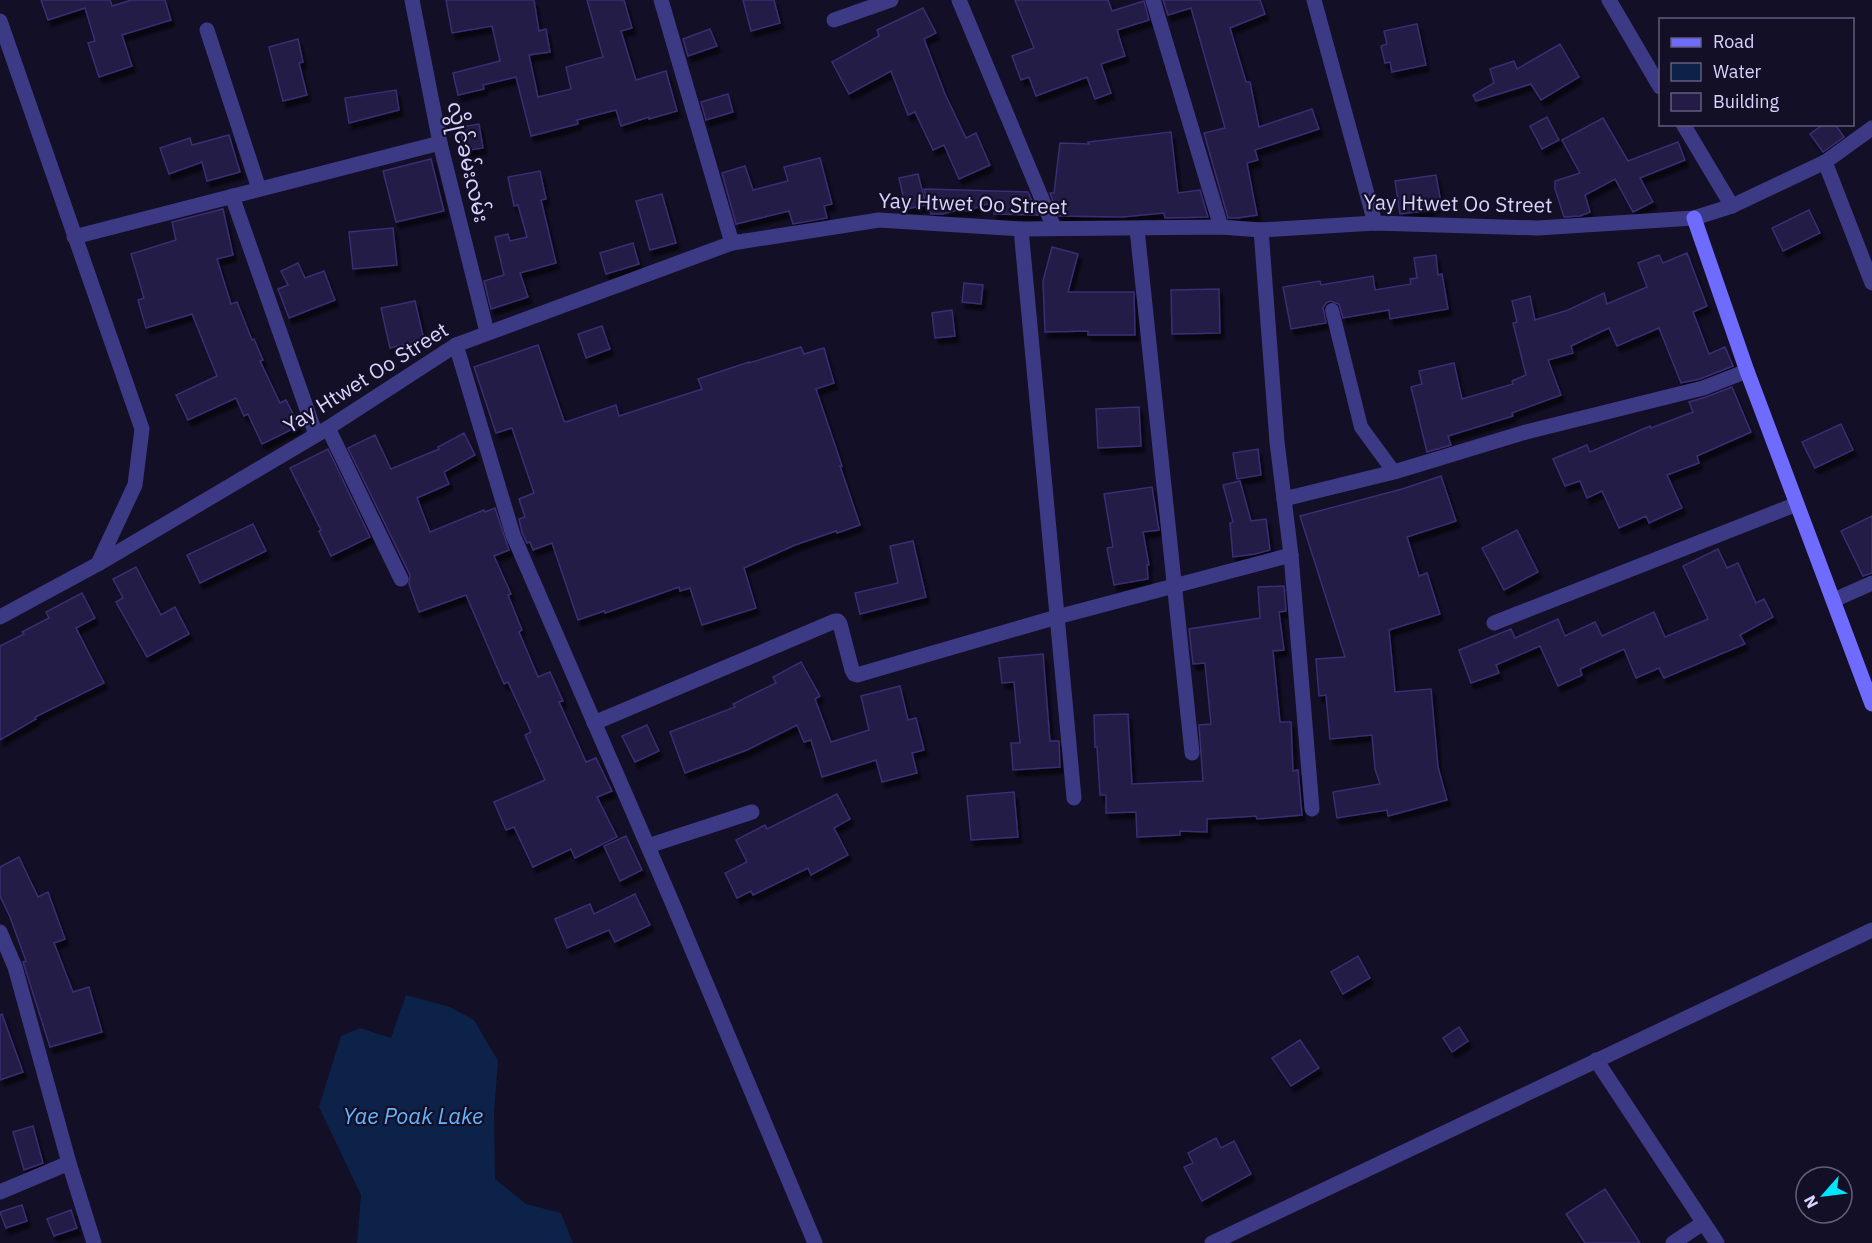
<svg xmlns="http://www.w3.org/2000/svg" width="1872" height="1243" font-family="'IBM Plex Sans','Noto Sans Myanmar',sans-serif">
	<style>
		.water { fill: #0c2248 }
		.building { fill: #241b47; stroke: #3b2d73; stroke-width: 1.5; filter: url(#shadow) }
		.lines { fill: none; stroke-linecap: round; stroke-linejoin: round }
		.lane { stroke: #3d3a85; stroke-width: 14 }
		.street { stroke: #3d3a85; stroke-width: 15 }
		.secondary { stroke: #6f6bff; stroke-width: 15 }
		.labels { text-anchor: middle; stroke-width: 4.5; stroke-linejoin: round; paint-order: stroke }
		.street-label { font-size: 21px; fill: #d9d4ff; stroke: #130f26 }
		.water-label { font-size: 22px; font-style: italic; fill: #62b6ff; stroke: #130f26 }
	</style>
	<defs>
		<filter id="shadow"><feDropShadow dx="3.5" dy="6" stdDeviation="1.5" flood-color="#0009"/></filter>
	</defs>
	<rect width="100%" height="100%" fill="#130f26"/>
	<polygon class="water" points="406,995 450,1007 474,1020 498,1061 494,1112 495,1179 526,1204 561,1213 573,1243 357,1243 361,1195 319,1107 341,1036 360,1028 391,1038"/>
	<g class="building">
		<polygon points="41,0 110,0 112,6 132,0 165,0 171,20 122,35 132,66 99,77 88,43 95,41 85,8 48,20"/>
		<polygon points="446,0 534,0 539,31 546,29 550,52 529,55 538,97 571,89 566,67 603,57 587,0 624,0 632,28 621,31 636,80 666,71 677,111 649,119 649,117 621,126 616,110 577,120 578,124 531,136 516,77 483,85 484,89 458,95 453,73 500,61 492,26 452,33"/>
		<polygon points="743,0 774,0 780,23 751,31"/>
		<polygon points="1015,0 1108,0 1112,11 1144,1 1149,20 1117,30 1125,56 1101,64 1111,93 1095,99 1087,77 1036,96 1029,77 1021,80 1012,56 1034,48"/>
		<polygon points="1163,0 1260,0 1265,14 1230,28 1246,82 1250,82 1259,127 1312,109 1319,129 1255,150 1258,160 1247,163 1257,215 1237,218 1228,218 1204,133 1225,128 1191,8 1168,15"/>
		<polygon points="923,8 936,33 924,39 945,94 966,138 976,133 990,165 959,179 944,145 933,150 915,112 908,115 891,71 849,94 832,62 879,36 877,30"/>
		<polygon points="1417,24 1426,65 1392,72 1390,62 1385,63 1381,46 1387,44 1384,31"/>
		<polygon points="710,29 717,46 688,56 683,39"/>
		<polygon points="298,39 303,62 299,63 307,95 283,101 269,47"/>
		<polygon points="1560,44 1579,77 1541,100 1531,84 1476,101 1473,95 1494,83 1490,69 1514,61 1517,69"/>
		<polygon points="396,90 399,110 349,123 345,98"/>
		<polygon points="728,94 733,112 706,120 701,102"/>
		<polygon points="1547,117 1559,140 1542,149 1530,126"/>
		<polygon points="1603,118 1628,161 1678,142 1685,160 1640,178 1653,202 1633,212 1615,179 1585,195 1590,212 1580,216 1564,217 1555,189 1555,181 1580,173 1562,140"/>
		<polygon points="479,124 483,148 464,151 460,127"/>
		<polygon points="1824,124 1835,124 1844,137 1823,152 1810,134"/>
		<polygon points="1171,132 1178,193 1200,190 1208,217 1165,218 1164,213 1122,217 1059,216 1050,193 1054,193 1060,143 1089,144 1088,142"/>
		<polygon points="229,135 240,172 207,181 202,162 169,174 160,148 190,138 192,145"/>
		<polygon points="820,158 832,204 824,206 827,218 793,224 789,211 736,224 722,173 745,166 753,190 788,181 784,167"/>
		<polygon points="431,159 444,211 396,222 383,171"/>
		<polygon points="540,171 546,199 541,200 556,263 520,273 528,297 491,309 484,281 504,275 495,237 508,234 510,241 527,237 518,205 514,206 508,177"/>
		<polygon points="918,174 926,205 906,209 899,178"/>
		<polygon points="1436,175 1441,203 1426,211 1400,214 1395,181"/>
		<polygon points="924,189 1028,192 1038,215 994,214 994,202 966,211 965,208 943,214 931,214"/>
		<polygon points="662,194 676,243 650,250 636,201"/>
		<polygon points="223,209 233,255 217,259 231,304 237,302 252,340 254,339 263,360 260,361 280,403 286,400 299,426 262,444 248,414 244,416 236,398 188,420 176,395 217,376 192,314 146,328 138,300 144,298 131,254 176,240 172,222"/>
		<polygon points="1809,210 1820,233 1783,251 1772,228"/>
		<polygon points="393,228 397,265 353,269 349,232"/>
		<polygon points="633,243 639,264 606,274 600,253"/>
		<polygon points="1052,247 1078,254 1068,292 1134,292 1135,335 1088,335 1088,331 1045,332 1043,281"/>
		<polygon points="1687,253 1707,306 1693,312 1709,354 1725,347 1733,366 1700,379 1681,383 1659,328 1617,346 1609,328 1571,346 1573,353 1548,360 1561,395 1512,413 1513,416 1448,436 1451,445 1427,452 1411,387 1422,384 1419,371 1454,363 1462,399 1513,384 1512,381 1526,375 1513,323 1517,322 1512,301 1530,296 1535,320 1568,310 1604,293 1607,304 1647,287 1638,263 1659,255 1663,263"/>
		<polygon points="1436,255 1438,275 1442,274 1448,309 1390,319 1389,310 1343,318 1339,304 1330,301 1326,303 1323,308 1326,323 1291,329 1283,287 1320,281 1321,285 1373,276 1375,290 1411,284 1410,279 1417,278 1414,258"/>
		<polygon points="298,263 305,278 324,271 335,300 289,318 278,289 288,285 281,271"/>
		<polygon points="964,283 983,285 981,304 962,302"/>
		<polygon points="1219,289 1220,333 1172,334 1171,290"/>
		<polygon points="415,301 424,340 390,348 381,308"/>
		<polygon points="952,310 955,336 935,338 932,313"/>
		<polygon points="602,326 610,349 586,358 578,334"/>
		<polygon points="538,345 564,421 566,422 616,405 619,416 702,389 698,379 749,362 749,363 801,347 804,354 824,348 834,383 816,389 842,466 840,466 860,525 837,533 836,531 795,545 744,568 756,608 702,625 690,588 680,591 679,587 605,613 604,611 578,620 552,543 533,550 530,542 527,543 522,532 519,519 525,517 519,499 534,493 512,428 496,433 474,367"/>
		<polygon points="1732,387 1751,432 1697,456 1699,463 1667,475 1682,508 1649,523 1646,516 1619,528 1602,491 1587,498 1580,481 1565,486 1553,459 1587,445 1590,452 1650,426 1651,428 1693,412 1689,402 1706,397"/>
		<polygon points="1139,407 1141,446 1098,448 1096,409"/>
		<polygon points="1841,424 1853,450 1815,468 1802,442"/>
		<polygon points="464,433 475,455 444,472 449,484 417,498 430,532 484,510 485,512 495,508 509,550 494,556 511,594 508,595 522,630 519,632 538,677 550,672 563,701 559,702 586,762 596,758 612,791 597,797 617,837 575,858 571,849 533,867 514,827 506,830 494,802 545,780 525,735 531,732 508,682 504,684 466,595 419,612 409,584 410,575 348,448 375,435 391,469 439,449 438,447"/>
		<polygon points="328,449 370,537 331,556 319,531 321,530 290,468"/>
		<polygon points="1258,449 1261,475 1237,479 1233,453"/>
		<polygon points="1441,476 1456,521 1407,537 1419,576 1427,573 1440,614 1389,630 1395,692 1431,689 1438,767 1447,800 1388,816 1387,810 1337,818 1333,792 1380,784 1375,769 1372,735 1330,739 1326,695 1319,696 1316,659 1345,657 1300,516 1402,489"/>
		<polygon points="1240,481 1251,521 1266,519 1270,550 1255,554 1233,557 1230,523 1233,522 1223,485"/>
		<polygon points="1152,487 1159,530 1143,532 1149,565 1147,565 1148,579 1114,585 1107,548 1113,547 1104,494"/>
		<polygon points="1872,516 1872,573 1863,576 1841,531"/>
		<polygon points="253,524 266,551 200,583 187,555"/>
		<polygon points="1517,530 1538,572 1504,590 1482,548"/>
		<polygon points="913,541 926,597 860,614 855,593 898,583 890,546"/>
		<polygon points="1718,549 1727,568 1738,563 1756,603 1764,599 1773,617 1740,635 1745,644 1664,678 1659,668 1636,678 1624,649 1580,669 1582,675 1558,686 1540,646 1496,665 1499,673 1471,683 1459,650 1511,629 1515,638 1558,619 1565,636 1595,622 1602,636 1654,612 1665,637 1708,619 1683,566"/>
		<polygon points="136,567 161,615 175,607 189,634 147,657 116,602 123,598 113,579"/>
		<polygon points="1284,586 1286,611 1279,612 1284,650 1273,651 1280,722 1291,722 1293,771 1298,770 1302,815 1257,819 1256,816 1207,819 1207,832 1180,831 1180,835 1137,837 1136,812 1106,813 1106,795 1100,795 1097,747 1095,747 1094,715 1128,714 1132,784 1203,781 1199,725 1211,724 1205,663 1193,664 1189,629 1260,618 1258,587"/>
		<polygon points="82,593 95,618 76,628 104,683 35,717 36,719 0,740 0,646 24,634 22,632 49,618 46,612"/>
		<polygon points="1043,654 1050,741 1059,741 1060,767 1013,770 1011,743 1020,743 1014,682 1002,683 999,658"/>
		<polygon points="801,662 820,696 815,699 831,742 869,730 861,696 900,686 908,720 916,718 924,750 912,753 917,773 882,782 876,760 822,777 811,740 804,742 797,725 747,750 685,773 670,732 735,707 733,704 776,683 773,677"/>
		<polygon points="647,725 659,751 635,762 622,736"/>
		<polygon points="1014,792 1018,837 971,840 967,796"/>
		<polygon points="837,794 850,819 834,828 848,855 811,875 808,868 753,895 751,891 737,898 725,873 747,862 736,840 765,825 767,829"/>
		<polygon points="626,836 642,870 620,881 604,846"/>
		<polygon points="19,857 38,897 48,892 65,939 54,943 73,992 89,987 102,1032 50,1047 23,962 26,961 10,917 0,896 0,867"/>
		<polygon points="635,894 650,925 615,942 609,930 567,948 555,919 590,904 594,914"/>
		<polygon points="1358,956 1370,978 1343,994 1331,972"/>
		<polygon points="2,1014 23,1072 0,1080 0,1015"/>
		<polygon points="1459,1027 1468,1041 1452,1052 1443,1038"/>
		<polygon points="1300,1040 1319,1068 1291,1086 1272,1058"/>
		<polygon points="33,1126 43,1163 24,1170 13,1132"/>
		<polygon points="1216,1138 1221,1148 1234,1141 1251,1174 1202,1201 1184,1167 1193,1163 1188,1153"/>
		<polygon points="1605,1189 1640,1243 1585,1243 1566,1214"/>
		<polygon points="22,1205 27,1221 6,1228 0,1212"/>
		<polygon points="71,1210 77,1228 54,1236 47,1219"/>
	</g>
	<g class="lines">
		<polyline class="lane" points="1332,310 1361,427 1394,472"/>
		<g class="street">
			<polyline points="412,0 440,143 487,332"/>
			<polyline points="661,0 732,243"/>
			<polyline points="959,0 1054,228"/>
			<polyline points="1153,0 1221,227"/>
			<polyline points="1314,0 1375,223"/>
			<polyline points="1609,0 1660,87"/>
			<polyline points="834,20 891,0"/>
			<polyline points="0,21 142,429 135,485 98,564"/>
			<polyline points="207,30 259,189"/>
			<polyline points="1683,124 1732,206"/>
			<polyline points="1825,162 1872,283"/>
			<polyline points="232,196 316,435"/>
			<polyline points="1021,229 1074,798"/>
			<polyline points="1137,229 1192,753"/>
			<polyline points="1261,230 1277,442 1291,555 1312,809"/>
			<polyline points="74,237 440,143"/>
			<polyline points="456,345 513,535 672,902 815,1243"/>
			<polyline points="328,428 401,579"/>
			<polyline points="1284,499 1394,472 1526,432 1703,388 1747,371"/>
			<polyline points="1834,600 1872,583"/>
			<polyline points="0,617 98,564 328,428 456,345 732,243 879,220 1021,229 1221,227 1261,230 1375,223 1538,228 1694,218 1732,206 1825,162 1872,128"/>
			<polyline points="1494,623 1797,504"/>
			<polyline points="594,723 835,621 838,621 840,624 852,670 854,674 857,675 1057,617 1291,555"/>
			<polyline points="648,846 752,812"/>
			<polyline points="0,932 15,967 69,1163 94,1243"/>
			<polyline points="1596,1060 1717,1243"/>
			<polyline points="0,1192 69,1163"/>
			<polyline points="1212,1243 1872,930"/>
			<polyline points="1673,1243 1703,1223"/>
		</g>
		<polyline class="secondary" points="1694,218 1747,371 1872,704"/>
	</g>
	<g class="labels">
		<g class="street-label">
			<text transform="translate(468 162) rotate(77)" y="7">လွိုင်ခမ်းလမ်း</text>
			<text transform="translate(973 204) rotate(2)" y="7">Yay Htwet Oo Street</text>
			<text transform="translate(1458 204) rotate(1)" y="7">Yay Htwet Oo Street</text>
			<text transform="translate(366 378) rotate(-32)" y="7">Yay Htwet Oo Street</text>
		</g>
		<g class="water-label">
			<text x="413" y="1124">Yae Poak Lake</text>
		</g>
	</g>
	<rect x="1659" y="18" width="195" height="108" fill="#130f26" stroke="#625e7d" stroke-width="1.5"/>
	<rect x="1671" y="38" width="30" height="9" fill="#6f6bff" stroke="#625e7d" stroke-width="1.5"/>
	<text x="1713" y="48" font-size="18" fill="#d9d4ff">Road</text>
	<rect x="1671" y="63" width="30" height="18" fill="#0c2248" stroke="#625e7d" stroke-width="1.5"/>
	<text x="1713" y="78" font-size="18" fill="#d9d4ff">Water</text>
	<rect x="1671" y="93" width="30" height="18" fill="#241b47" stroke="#625e7d" stroke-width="1.5"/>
	<text x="1713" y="108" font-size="18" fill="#d9d4ff">Building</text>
	<g transform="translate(1824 1195) rotate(242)"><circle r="28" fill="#130f26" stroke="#625e7d" stroke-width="1.5"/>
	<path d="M0-4.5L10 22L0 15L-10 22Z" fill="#00e5ff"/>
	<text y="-9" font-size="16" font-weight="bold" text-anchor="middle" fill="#d9d4ff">N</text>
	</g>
</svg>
